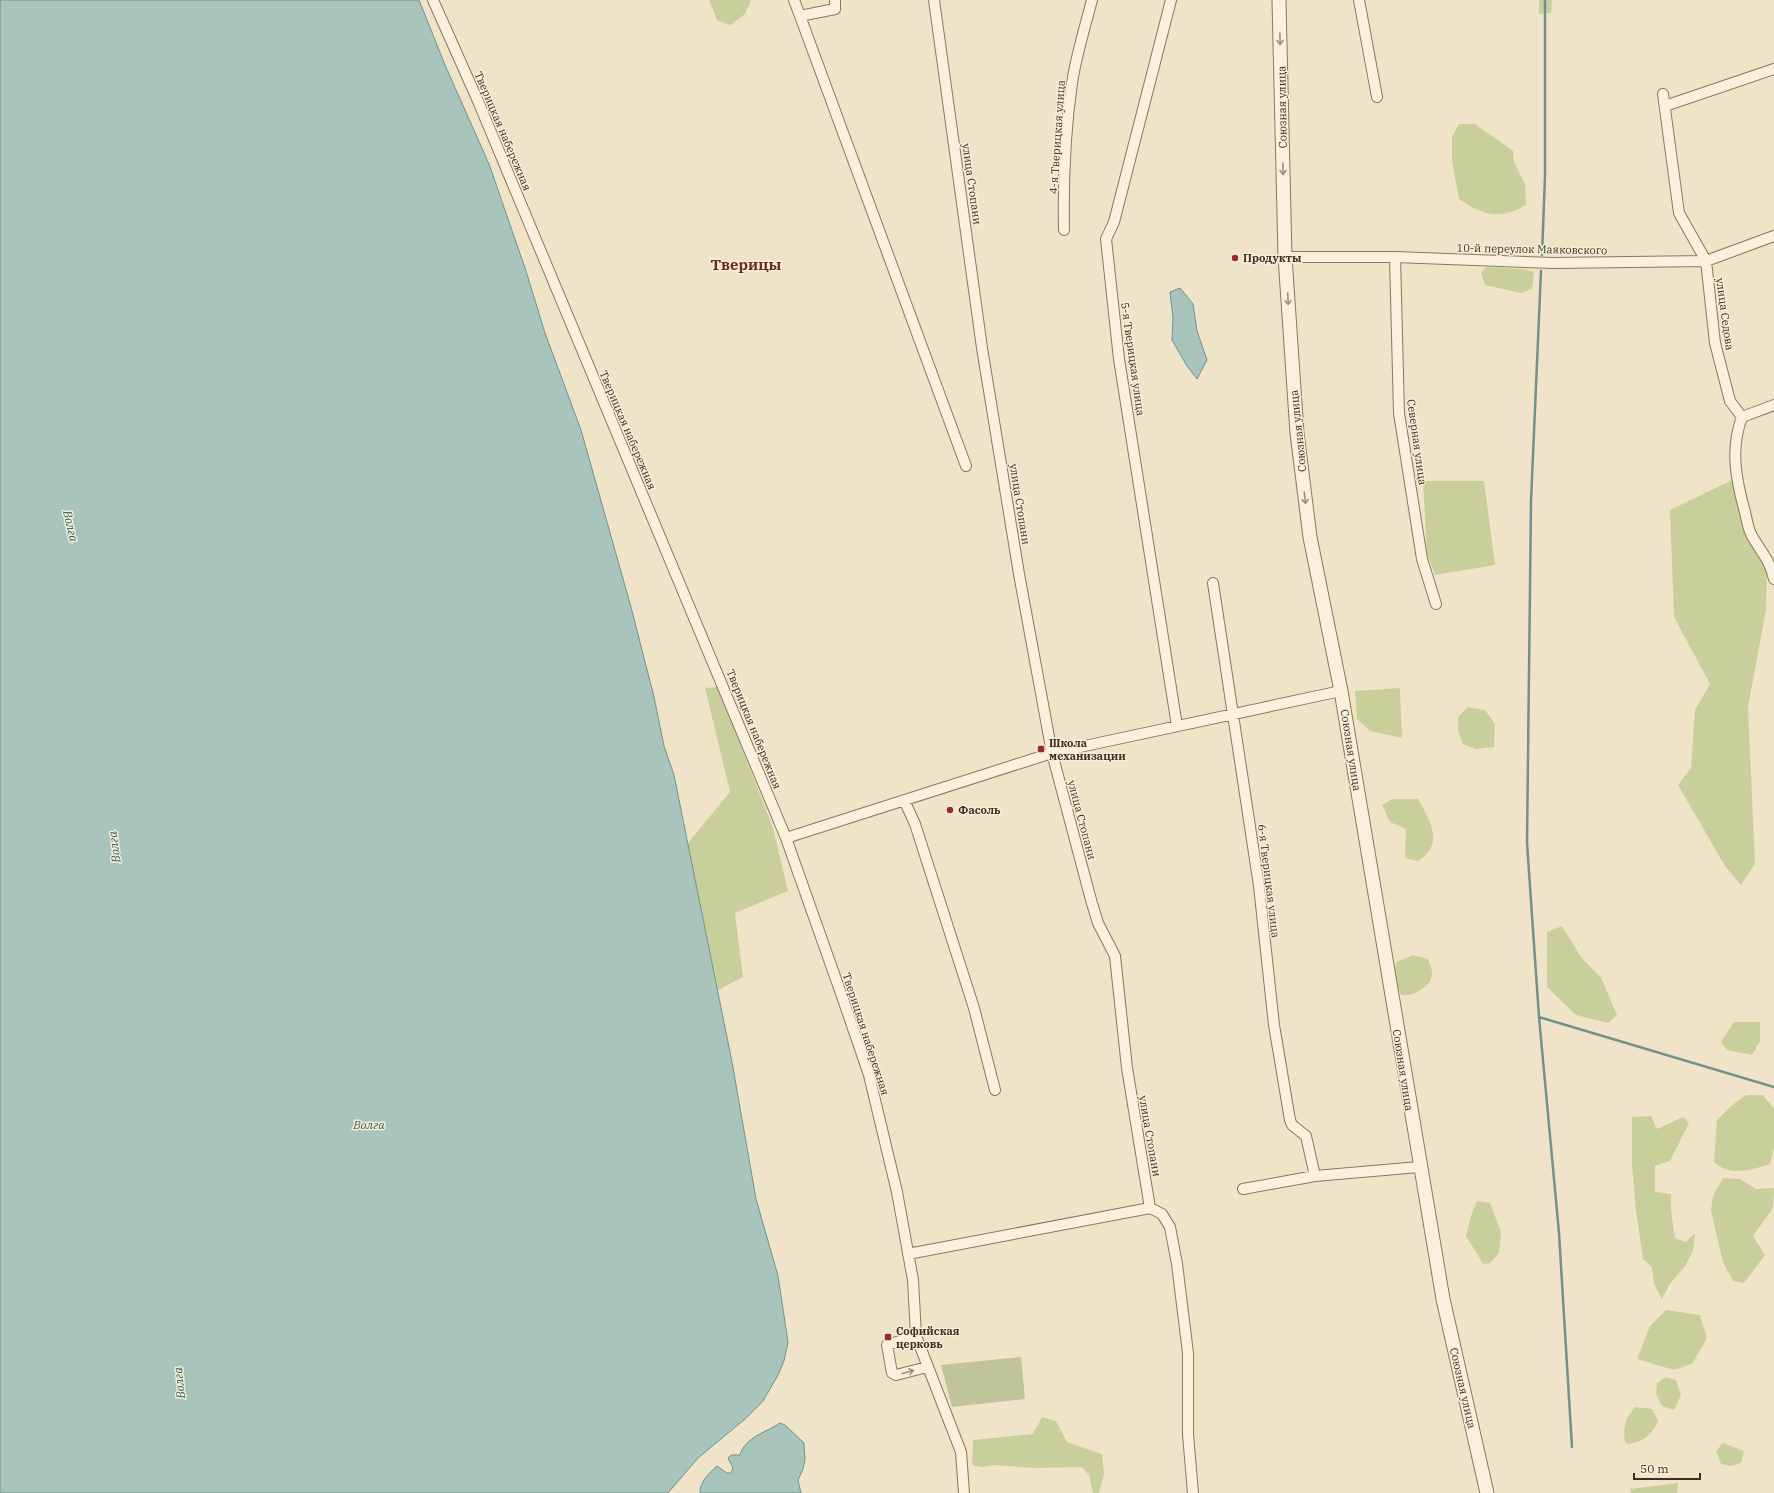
<svg xmlns="http://www.w3.org/2000/svg" width="1774" height="1493" font-family="'IBM Plex Serif',serif">
<style>
.green{fill:#c9cf9b}
.cemetery{fill:#bfc49a}
.water{fill:#a9c4bc;stroke:#6f938a}
.lines{fill:none;stroke-linecap:round;stroke-linejoin:round}
.stream{stroke:#6f938a;stroke-width:2.5}
.minor-casing{stroke:#8d765c;stroke-width:12}
.tertiary-casing{stroke:#8d765c;stroke-width:15}
.minor{stroke:#faf1dc;stroke-width:10}
.tertiary{stroke:#faf1dc;stroke-width:13}
.oneway{stroke:#9c907e}
.poi-dot{fill:#9e2a2b;stroke:#f7eed8;stroke-width:1.5}
.labels{text-anchor:middle;dominant-baseline:central;stroke-width:3;stroke-linejoin:round;paint-order:stroke}
.street-label{font-size:11px;fill:#3d2e20;stroke:#f7eed8}
.poi-label{font-size:11px;font-weight:bold;fill:#3d2e20;stroke:#f7eed8;text-anchor:start}
.water-label{font-size:12px;font-style:italic;fill:#2f5d5a;stroke:#f7eed8}
.district-label{font-size:15px;font-weight:bold;fill:#6b2e1e;stroke:#f7eed8}
</style>
<rect width="100%" height="100%" fill="#f0e4c8"/>
<path class="green" d="M709,0H751L745,14L730,25L717,20Z
M1539,0H1552L1551,13L1539,14Z
M1459,124H1475L1513,151L1514,162L1525,184L1526,205C1498,220 1484,216 1459,199L1452,161V137Z
M1486,267L1523,269L1534,272L1532,289L1521,293L1485,285L1481,273Z
M1732,480L1745,534L1767,566L1766,610L1748,707L1755,864L1741,885L1725,866L1678,785L1691,768L1695,710L1710,684L1674,617L1670,510Z
M1423,481H1484L1495,565L1435,575L1427,554Z
M718,687L773,828L788,891L735,913L743,977L718,990L688,843L730,792L705,688Z
M1400,688L1402,738L1370,731L1357,719L1355,691Z
M1468,707L1485,710L1495,724L1494,747L1476,749L1463,744L1458,731V717Z
M1392,799H1418C1430,820 1445,845 1418,861L1405,858L1406,829L1390,822L1382,805Z
M1562,926L1581,957L1601,978L1617,1015L1608,1023L1576,1015L1547,987V932Z
M1413,955L1428,959C1429,963 1432,968 1432,972C1434,986 1413,997 1401,995L1394,977L1396,962Z
M1734,1022H1760V1041L1752,1055L1727,1050L1721,1042Z
M1746,1095H1763L1774,1109V1147L1770,1164C1751,1170 1730,1177 1714,1162L1717,1120L1731,1106Z
M1651,1116L1657,1129L1683,1117L1689,1123L1670,1161L1655,1166V1192L1671,1194V1211L1675,1238L1686,1242L1695,1233L1693,1251L1685,1266L1670,1284L1662,1299L1654,1284L1652,1267L1643,1259L1636,1211L1632,1164V1117Z
M1723,1178L1740,1179L1756,1189L1774,1188L1773,1208L1753,1236L1765,1255L1744,1283L1733,1281L1723,1262L1711,1211L1713,1196Z
M1477,1201L1490,1203L1501,1232L1499,1253L1490,1263L1483,1264L1466,1236L1471,1216Z
M1666,1310L1700,1315L1707,1338L1692,1364L1674,1370L1637,1359L1650,1326Z
M1666,1377L1676,1380L1681,1395L1674,1410L1662,1406L1656,1394L1657,1383Z
M1635,1407L1652,1409L1658,1421C1651,1436 1645,1441 1628,1444L1625,1442C1623,1425 1625,1420 1635,1407Z
M1042,1417L1056,1421L1067,1442L1102,1454L1104,1474L1099,1493H1093L1089,1475L1082,1467L1033,1468L995,1465L981,1467L972,1465L973,1440L1033,1434Z
M1723,1443L1744,1451L1741,1463L1730,1466L1721,1464L1716,1451Z
M1678,1483L1677,1493H1631L1630,1489Z"/>
<path class="cemetery" d="M1021,1357L1025,1399L952,1407L941,1365Z"/>
<path class="water" d="M0,0H419L445,65L489,164L526,271L545,333L581,430L631,607L654,697L664,746L674,775L732,1062L756,1199L778,1276L788,1342L784,1361L778,1375L763,1401L745,1419L698,1458L668,1493H0Z
M1180,288L1193,304L1197,331L1207,360L1197,379L1187,366L1172,340L1173,317L1170,292Z
M780,1423L785,1425L804,1443L805,1459L803,1469L798,1480L801,1493H700C699,1483 710,1472 717,1466L727,1473H731L733,1468L728,1458L731,1455H740C745,1437 767,1432 780,1423Z"/>
<g class="lines">
<path class="stream" d="M1542,255L1545,176V0
M1541,271L1531,501L1527,843L1539,1017L1559,1233L1572,1447
M1539,1017L1774,1087"/>
<g class="minor-casing">
<path id="minor" d="M433,0L478,101L786,838L844,1002L869,1075L897,1192L913,1280L916,1336L961,1452L964,1493
M794,0L800,16L835,9V0
M934,0L982,348L1019,574L1052,753L1091,900L1098,923L1115,956L1127,1068L1150,1208
M1171,0L1114,222L1106,239L1119,359L1177,726
M1359,0L1377,97
M800,16L966,466
M1663,94L1679,213L1706,261L1715,343L1730,401L1742,417
M1665,106L1774,69
M1064,230C1063,181 1065,132 1072,83C1076,56 1085,27 1092,0
M1285,257H1395L1553,263L1706,261L1774,236
M1395,257L1399,413L1422,559L1436,604
M1742,417C1730,449 1736,480 1745,512C1747,520 1748,529 1752,536C1761,552 1770,560 1774,579
M1742,417L1774,405
M1213,583L1259,886L1274,1025L1290,1120L1292,1125L1306,1136L1315,1176
M904,800L915,824L974,1008L995,1090
M786,838L1052,753L1341,691
M1243,1189L1315,1176L1419,1167
M1150,1208L1162,1214L1170,1227L1177,1264L1188,1353V1434L1193,1493
M908,1254L1150,1208
M916,1336L887,1345L892,1373L896,1375L927,1367"/>
</g>
<g class="tertiary-casing">
<path id="tertiary" d="M1279,0L1285,257L1297,433L1310,537L1341,691L1443,1299L1487,1493"/>
</g>
<use href="#minor" class="minor"/>
<use href="#tertiary" class="tertiary"/>
</g>
<defs><path id="oneway-shaft" d="M-6 0H5M1.5-3L5.5 0L1.5 3" fill="none" stroke-width="1.6" stroke-linecap="round" stroke-linejoin="round"/></defs>
<g class="oneway">
<use href="#oneway-shaft" transform="translate(1280 39) rotate(89)"/>
<use href="#oneway-shaft" transform="translate(1283 169) rotate(89)"/>
<use href="#oneway-shaft" transform="translate(1288 299) rotate(87)"/>
<use href="#oneway-shaft" transform="translate(1305 498) rotate(83)"/>
<use href="#oneway-shaft" transform="translate(908 1372) rotate(-15)"/>
</g>
<g class="poi-dot">
<circle cx="1235" cy="258" r="4"/>
<rect x="1037" y="745" width="8" height="8" rx="2"/>
<circle cx="950" cy="810" r="4"/>
<rect x="884" y="1333" width="8" height="8" rx="2"/>
</g>
<g class="labels">
<g class="street-label">
<text transform="translate(1282 107) rotate(-91)">Союзная улица</text>
<text transform="translate(503 131) rotate(67)">Тверицкая набережная</text>
<text transform="translate(1057 137) rotate(-86)">4-я Тверицкая улица</text>
<text transform="translate(972 184) rotate(82)">улица Стопани</text>
<text transform="translate(1532 249) rotate(1)">10-й переулок Маяковского</text>
<text transform="translate(1725 314) rotate(82)">улица Седова</text>
<text transform="translate(1133 359) rotate(82)">5-я Тверицкая улица</text>
<text transform="translate(628 430) rotate(67)">Тверицкая набережная</text>
<text transform="translate(1298 431) rotate(-96)">Союзная улица</text>
<text transform="translate(1417 442) rotate(82)">Северная улица</text>
<text transform="translate(1020 504) rotate(81)">улица Стопани</text>
<text transform="translate(754 729) rotate(68)">Тверицкая набережная</text>
<text transform="translate(1351 750) rotate(81)">Союзная улица</text>
<text transform="translate(1082 820) rotate(75)">улица Стопани</text>
<text transform="translate(1269 881) rotate(83)">6-я Тверицкая улица</text>
<text transform="translate(866 1034) rotate(72)">Тверицкая набережная</text>
<text transform="translate(1403 1070) rotate(81)">Союзная улица</text>
<text transform="translate(1150 1136) rotate(80)">улица Стопани</text>
<text transform="translate(1463 1388) rotate(77)">Союзная улица</text>
</g>
<g class="poi-label">
<text x="1243" y="258">Продукты</text>
<text x="1049" y="743">Школа<tspan x="1049" dy="13">механизации</tspan></text>
<text x="958" y="810">Фасоль</text>
<text x="896" y="1331">Софийская<tspan x="896" dy="13">церковь</tspan></text>
</g>
<g class="water-label">
<text transform="translate(71 526) rotate(77)">Волга</text>
<text transform="translate(114 847) rotate(-97)">Волга</text>
<text x="369" y="1124">Волга</text>
<text transform="translate(179 1383) rotate(-96)">Волга</text>
</g>
<g class="district-label">
<text x="746" y="264">Тверицы</text>
</g>
</g>
<path d="M1634 1473v6h66v-6" fill="none" stroke="#3d2e20" stroke-width="2"/>
<text x="1640" y="1473" font-size="12" fill="#3d2e20" stroke="#f7eed8" stroke-width="3" paint-order="stroke">50 m</text>
</svg>
